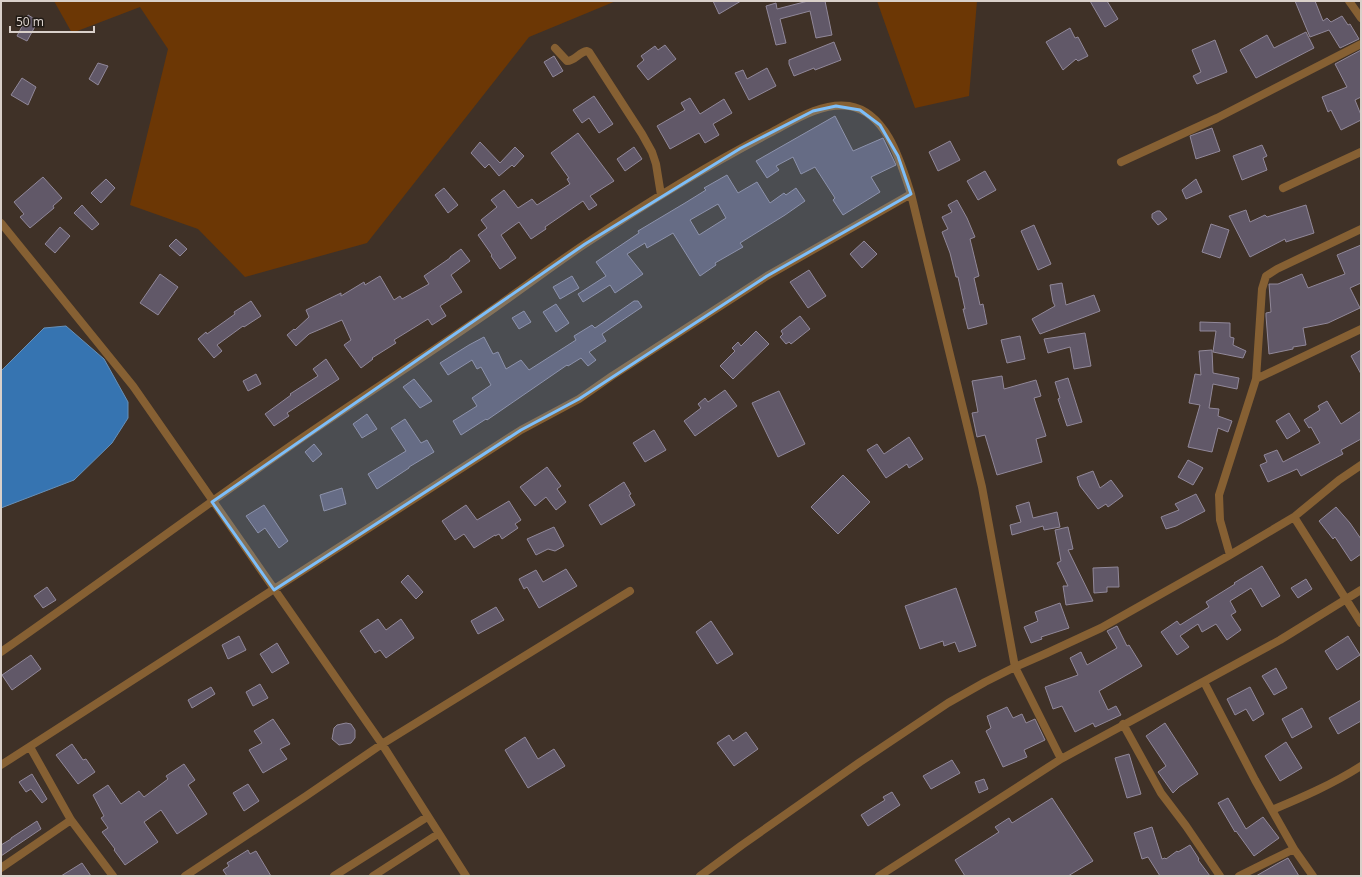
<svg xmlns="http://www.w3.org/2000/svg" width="1362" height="877" font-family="'Noto Sans',sans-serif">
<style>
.green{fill:#6c3705}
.water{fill:#3674b1;stroke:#6790b8}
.building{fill:#615868;stroke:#918899;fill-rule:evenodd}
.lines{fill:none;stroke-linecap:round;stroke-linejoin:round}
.street{stroke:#866033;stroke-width:8}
.marked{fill:#7dbef9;fill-opacity:0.2;stroke:#7dbef9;stroke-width:3;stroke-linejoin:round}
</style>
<rect width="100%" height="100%" fill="#3f3127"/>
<path class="green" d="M54,1H616L529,37L367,243L245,277L198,229L130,205L168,49L140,7L72,33Z
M877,1H977L969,96L915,108Z"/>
<path class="water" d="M66,326L104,359L128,402V418L112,443L74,480L1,508V371L44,328Z"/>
<path class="building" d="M713,1H741L719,14Z
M808,1H825L832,35L816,38L810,11L780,19L786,43L776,45L766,6L776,3L777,9Z
M1090,1H1107L1118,19L1105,27Z
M1295,1H1315L1323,21L1327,18L1331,22L1342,16L1348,25L1350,24L1359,39L1340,48L1329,30L1310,37Z
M28,15L38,21L27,41L17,36Z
M1070,28L1075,38L1078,37L1088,56L1078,61L1076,59L1063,70L1046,42Z
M1306,32L1314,48L1256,78L1240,50L1267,35L1274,48Z
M1215,40L1227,72L1197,84L1193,76L1201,72L1192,50Z
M834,42L841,60L815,70L814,68L794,76L789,64V60Z
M665,45L676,59L648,80L637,66L644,60L641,56L655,46L658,50Z
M1361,50V97L1355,100L1361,115V120L1341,130L1331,110L1328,112L1322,97L1347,87L1335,64Z
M554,56L563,71L553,77L544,62Z
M98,63L108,66L98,85L89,79Z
M767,68L776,86L749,100L735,73L743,70L747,79Z
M22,78L36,87L28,105L11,95Z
M594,96L613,124L599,133L589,118L582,123L573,110Z
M690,98L700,114L724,99L732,113L713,124L719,135L705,143L699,133L670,149L657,126L685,110L681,103Z
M835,116L853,151L883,138L896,165L871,177L880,192L843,215L833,200L835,198L815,167L801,174L793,157L776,166L779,170L767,178L756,161Z
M1212,128L1220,151L1196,159L1190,136Z
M578,133L614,181L590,196L597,205L589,210L583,201L545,227L546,229L531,239L519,222L501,235L516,258L500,269L491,256L492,255L478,235L487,228L481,220L497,207L491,200L504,190L518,208L532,199L537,205L570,184L567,179L569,178L551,153Z
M950,141L960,160L938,171L929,152Z
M480,142L500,163L515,147L524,156L514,167L512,165L499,176L489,164L485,168L471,153Z
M1262,145L1267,156L1263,158L1267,170L1242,180L1233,156Z
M634,147L642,159L625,171L617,159Z
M985,171L996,190L978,200L967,181Z
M727,175L738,193L757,182L770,203L784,193L786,195L796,188L805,201L785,215L740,243L743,247L715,263L716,265L700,276L673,233L647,248L645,243L627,254L643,274L615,293L610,285L583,302L578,294L606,276L596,262L639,233L638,231L685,203L706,190L704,188ZM718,204L726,218L699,235L690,220Z
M43,177L62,198L53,206L54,208L30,228L20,217L24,214L14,202Z
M106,179L115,188L101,203L91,193Z
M1196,179L1202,192L1186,199L1182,190Z
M444,188L458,205L448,213L435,195Z
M957,200L967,218L975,237L970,239L979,276L974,278L980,305L983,304L987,324L968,329L963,309H965L958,277H956L950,253L942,232L948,229L942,217L952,212L948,205Z
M82,205L99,224L92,230L74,213Z
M1306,205L1314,233L1286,242L1285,239L1250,257L1229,216L1246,210L1250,222L1265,215L1267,217Z
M1157,211H1160L1167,219L1158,225L1152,218V214Z
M1211,224L1229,230L1220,258L1202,252Z
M1034,225L1051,264L1038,270L1021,231Z
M60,227L70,236L55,253L45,244Z
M176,239L187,249L180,256L169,246Z
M864,241L877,254L862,268L850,254Z
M1361,245V283L1350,288L1360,308L1328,323L1303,328L1306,345L1293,347V349L1269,354L1266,316V313L1271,312L1269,284H1278L1302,274L1308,288L1345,274L1337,255Z
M461,249L470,261L451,275L462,292L440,306L446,316L432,325L428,319L394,340L396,343L372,358L373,359L361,368L344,345L351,340L342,320L309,334L296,346L287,335L294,329L295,330L309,317L306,310L341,293V296L364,282L365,285L380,276L394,300L400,296L402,299L429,284L424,276L450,258V257Z
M809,270L826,296L808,308L790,282Z
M160,274L178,287L158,315L140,303Z
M572,276L579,288L560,299L553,287Z
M1062,283L1066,305L1094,295L1100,311L1040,334L1032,319L1055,306L1053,302L1050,285Z
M251,301L261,316L244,327L243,326L217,345L222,351L214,358L198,339L206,332L207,334L235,314L234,312Z
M634,301H638L642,307L602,334L606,341L589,352L596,360L588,366L581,358L568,366L567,365L487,420L486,419L461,435L453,421L477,406L472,398L491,385L481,367L477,369L472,360L448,375L440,363L469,345L484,337L493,354L498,352L506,369L521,360L529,370L576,340L574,336L592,325L595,328Z
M556,304L569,323L556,332L543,312Z
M524,311L531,322L519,329L512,318Z
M800,316L810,329L791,344L789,342L786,344L780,337L783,334L781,331Z
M1200,322L1230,323V337L1234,338L1233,345L1246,351L1243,358L1213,352L1216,331H1200Z
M756,331L769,344L733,379L720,366L735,351L732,348L738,342L741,346Z
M1085,333L1091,366L1074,369L1070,347L1048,353L1044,339Z
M1020,336L1025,359L1007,363L1001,340Z
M1212,350L1213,373L1239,378L1237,389L1213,384L1209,408L1219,409L1218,416L1232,421L1228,432L1218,428L1212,452L1188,447L1200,405L1189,403L1195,374L1201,375L1199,351Z
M1361,350V374L1351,356Z
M326,359L339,379L287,413L289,416L274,426L265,414L291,395L290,394L318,376L313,369Z
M256,374L261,384L248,391L243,381Z
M1002,376L1004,389L1036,380L1041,396L1034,398L1046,436L1036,439L1042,462L997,475L985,435L977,437L972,413L978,412L972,381Z
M1068,378L1082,422L1067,426L1058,399L1060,398L1055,382Z
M414,379L432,401L420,408L403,387Z
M725,390L737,406L695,436L684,421L701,408L698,404L705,398L708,402Z
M779,391L805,444L778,457L752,403Z
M1327,401L1341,424L1361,411V439L1341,450L1343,454L1301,476L1297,469L1268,482L1260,465L1267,462L1264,455L1277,450L1283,462L1320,443L1311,427L1309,428L1304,420L1320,410L1318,406Z
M1289,413L1300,431L1287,439L1276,421Z
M367,414L377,429L362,438L353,424Z
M405,419L421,443L427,440L434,452L409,467V468L377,489L368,474L406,451L391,428Z
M654,430L666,450L645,462L633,443Z
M909,437L923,459L909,468L907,464L886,478L867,450L877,444L884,454Z
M314,444L322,454L313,462L305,452Z
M1188,460L1203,468L1193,485L1178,477Z
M547,467L561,486L557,489L566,502L556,510L546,497L535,506L520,487Z
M1093,471L1100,488L1111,480L1123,496L1108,507L1106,504L1098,509L1080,486L1077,477Z
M843,475L870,502L838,534L811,507Z
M624,482L631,494L629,495L635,505L601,525L589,505Z
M342,488L346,504L324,511L320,495Z
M1196,494L1205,511L1176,526L1166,529L1161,517L1179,510L1175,504Z
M509,501L521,520L515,524L518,528L502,539L499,534L495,536V535L474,548L464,534L455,540L442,521L466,505L477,520Z
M1029,502L1033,518L1057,512L1060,527L1044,530L1043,526L1012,535L1010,525L1021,522L1016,506Z
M264,505L288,541L279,548L265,528L258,533L246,516Z
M1336,507L1350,523L1361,539V554L1351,561L1335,537L1333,539L1319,521Z
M554,527L564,546L555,551L548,549L536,555L527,539Z
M1068,527L1073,549L1068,550L1093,601L1066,605L1063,586H1068L1057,563L1061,561L1055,530Z
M1262,566L1280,596L1262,607L1251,588L1230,601L1236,612L1231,615L1241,630L1227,640L1216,624L1202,632L1198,624L1180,636L1189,647L1177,655L1161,632L1177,621L1180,625L1209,607L1206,602L1235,584L1234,583Z
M1118,567L1119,587H1107V592L1094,593L1093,568Z
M566,569L577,586L539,608L527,587L524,589L519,579L536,570L543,582Z
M408,575L423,592L416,599L401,582Z
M1306,579L1312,589L1298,598L1291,588Z
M47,587L56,600L43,608L34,596Z
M956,588L976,646L959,652L955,642L944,646L943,641L920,649L905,606Z
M1060,603L1069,628L1041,637L1042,639L1031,643L1024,627L1038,621L1035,612Z
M496,607L504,620L478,634L471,621Z
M378,619L386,630L401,619L414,638L386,658L380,650L375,653L360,631Z
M711,621L733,654L717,664L696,632Z
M1117,626L1127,646L1129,645L1142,666L1099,691L1108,710L1116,706L1121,715L1095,727L1093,723L1075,732L1062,706L1053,709L1045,687L1078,675L1070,658L1081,652L1087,665L1117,648L1107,631Z
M239,636L246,650L228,659L222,645Z
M1348,636L1360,655L1337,670L1325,651Z
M277,643L289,663L272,673L260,654Z
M31,655L41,669L12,690L2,675Z
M1276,668L1287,688L1274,695L1262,676Z
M260,684L268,698L253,706L246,692Z
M211,687L215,694L192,708L188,700Z
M1250,687L1264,714L1253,721L1246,709L1235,715L1227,699Z
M1361,700V721L1338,734L1329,718Z
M1007,707L1013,718L1022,714L1026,723L1035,719L1045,740L1024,750L1027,757L1003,767L986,731L991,728L987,716Z
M1302,708L1312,727L1292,738L1282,719Z
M273,719L290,744L280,749L287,759L263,773L249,750L262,743L254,731Z
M346,723L351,724L355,730V738L351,743L339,745L332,739L334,728L337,725Z
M1165,723L1198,774L1179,787L1173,793L1158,772L1166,766L1146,736Z
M746,732L758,749L734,766L717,743L729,735L733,741Z
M525,737L538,759L554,749L565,766L528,788L505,750Z
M1286,742L1302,768L1280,781L1265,756Z
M72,744L83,760L86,759L95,772L78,784L56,755Z
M1129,754L1141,794L1127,798L1115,758Z
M952,760L960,773L931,789L923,776Z
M184,764L195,780L188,785L207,814L177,834L161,810L144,822L158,842L125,865L114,850L115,849L102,832L108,828L101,818L104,816L93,795L108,785L121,804L139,791L144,797L168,779L166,776Z
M32,774L47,799L42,803L31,789L26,792L19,782Z
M984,779L988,789L979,793L975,782Z
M248,784L259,801L244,811L233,793Z
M892,792L900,805L868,826L861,815L885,800L883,797Z
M1052,798L1093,861L1068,876H965L955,860L999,832L995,827L1009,818L1012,823Z
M1228,798L1246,829L1263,817L1279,838L1254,856L1236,831L1235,832L1218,803Z
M37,821L41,829L1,856V845L11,839V838Z
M1152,827L1162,859L1165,858L1166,859L1177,851L1178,852L1190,845L1199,859L1198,860L1210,876H1160L1148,857L1142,859L1134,833Z
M248,850L250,854L256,851L271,876H227L223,870L229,866L227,863Z
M1288,858L1299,876H1256L1275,865Z
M82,863L91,876H61Z"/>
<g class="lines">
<path class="street" d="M1349,1L1361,18
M555,48L567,61C575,61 579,52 587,51L589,52L642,134L652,152L656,164L661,195
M1121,162L1217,118L1361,44
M1283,188L1361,152
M1,223L133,386L382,744L466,876
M1256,379L1262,289L1266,276L1277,269L1361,229
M1294,517L1361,623
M1230,555L1220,520L1219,495L1256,379L1361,329
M1,652C100,583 197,511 296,442C354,402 412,365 470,325C509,299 546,270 585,244C645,204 706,166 770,133C793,121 821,102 849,106C887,112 901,163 911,194L982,487L1015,667L1061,759L879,876
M1204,682L1255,780L1294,849
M1123,724L1161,793L1186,826L1220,876
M30,747L71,820L113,876
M1061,759L1280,640L1361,590
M1,765L521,430L579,399L612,376L767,276L911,194
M1272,810C1303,797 1333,784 1361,766
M1,868L71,820
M185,876L306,796L382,744L630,591
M334,876L427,817
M373,876L438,834
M700,876L742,845L860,762L948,703L985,682L1015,667L1047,653L1101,628L1230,555L1294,517L1339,480L1361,465
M1239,876L1294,849L1313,876"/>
</g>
<path class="marked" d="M836,106L860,110L880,125L898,156L911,194L767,276L579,399L521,430L274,590L212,502L585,244L741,148L813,111Z"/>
<rect width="1362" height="877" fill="none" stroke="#d9d0ca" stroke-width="4"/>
<path d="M10 26v6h84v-6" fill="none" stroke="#d9d0ca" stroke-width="2"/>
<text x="16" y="26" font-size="12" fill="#d9d0ca" stroke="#211b16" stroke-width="3" paint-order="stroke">50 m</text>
</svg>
